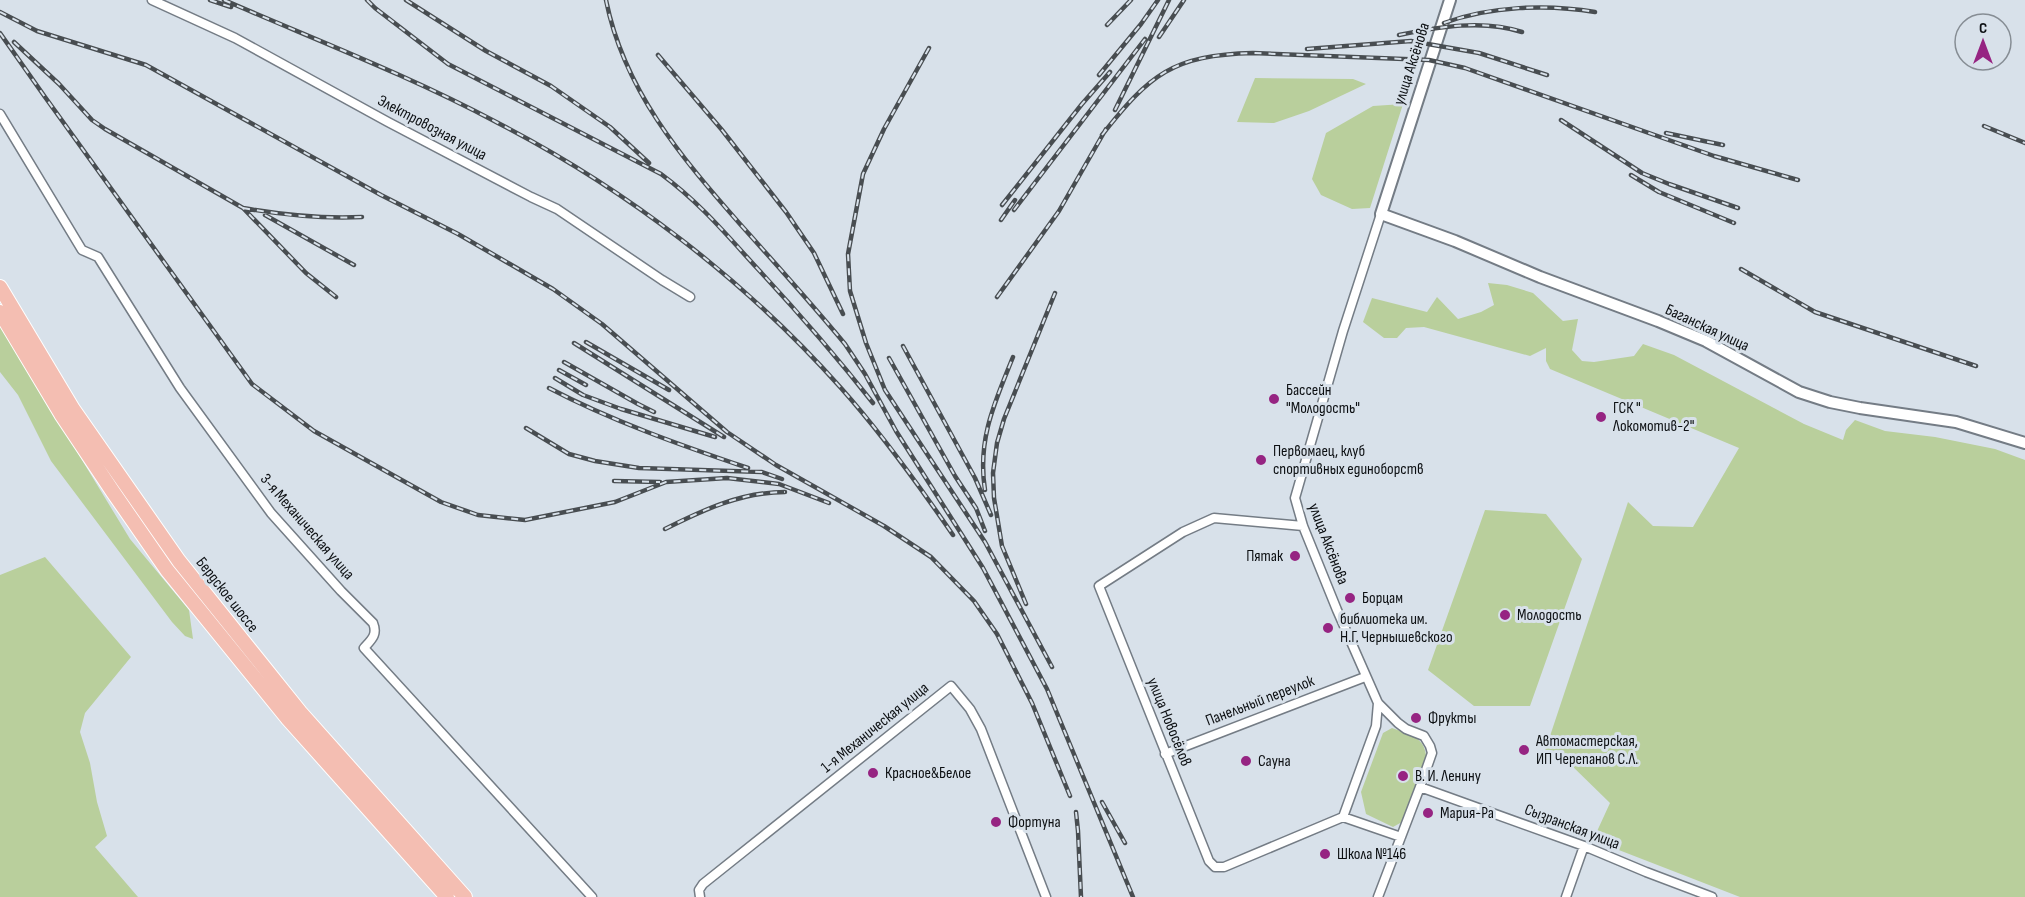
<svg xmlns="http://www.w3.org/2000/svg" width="2025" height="897" font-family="'Sofia Sans Condensed',sans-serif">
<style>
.green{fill:#b9cf9c}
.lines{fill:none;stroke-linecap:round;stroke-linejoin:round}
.minor-casing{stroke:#747c85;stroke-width:11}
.tertiary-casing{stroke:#747c85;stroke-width:14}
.trunk-casing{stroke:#fff;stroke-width:16}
.minor{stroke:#fff;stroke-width:8}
.tertiary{stroke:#fff;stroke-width:10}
.trunk{stroke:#f4beb2;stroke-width:14}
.rail-casing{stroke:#484d51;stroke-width:4.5}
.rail{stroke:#d8e1ea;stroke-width:2;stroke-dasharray:7;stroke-linecap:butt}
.poi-dot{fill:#962482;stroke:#d8e1ea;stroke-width:2}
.labels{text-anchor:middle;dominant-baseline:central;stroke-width:6;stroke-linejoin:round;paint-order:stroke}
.street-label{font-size:16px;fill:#0c0f12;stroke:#d8e1ea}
.poi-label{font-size:16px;fill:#0c0f12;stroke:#d8e1ea;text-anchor:start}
</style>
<rect width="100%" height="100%" fill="#d8e1ea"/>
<path class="green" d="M1255,78L1353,79L1366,84L1309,111L1274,123L1237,122Z
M1403,104L1370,208L1352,209L1321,195L1312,179L1326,133L1373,106Z
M1488,283L1507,285L1533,293L1563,321L1578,319L1572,350L1582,361L1594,362L1634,356L1643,344L1674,355L1804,424L1843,440L1846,430L1855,420L1885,431L1935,437L1995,449L2025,460V897H1740L1593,840L1610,803L1568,762L1545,751L1628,502L1653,526L1693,527L1739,448L1550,369L1546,361V348L1530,356L1424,327L1406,328L1397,338H1384L1363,322L1372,298L1427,312L1437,297L1458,319L1481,312L1494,305Z
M0,325L130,539L189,610L193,639L185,636L172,622L51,461L18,395L0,372Z
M1485,510L1546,514L1582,559L1530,706H1474L1428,670Z
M45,557L131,657L85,713L80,732L90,763L97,802L107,836L95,847L138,897H0V575Z
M1392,728C1407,734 1424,736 1426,755L1402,822L1393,827L1366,814L1361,792L1383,733Z"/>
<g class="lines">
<g class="minor-casing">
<path id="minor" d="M152,0L235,38L388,122L531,197L557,209L662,280L690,297
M0,114L82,250L98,257L180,388L271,513L341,591L373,623C378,635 371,640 364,648L592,897
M1303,526L1214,518L1183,532L1099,586L1209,861L1215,867H1224L1343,817
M1378,703L1376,726L1343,817L1401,837
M1165,754L1365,677
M1420,787L1584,846L1646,872L1712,897
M700,897L699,890L703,884L951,686L970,709L981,729L1046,897
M1378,897L1420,787L1432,753L1430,746L1424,736L1406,729L1398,723L1378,703L1337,610L1303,526L1295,498L1343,331L1381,214
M1566,897L1584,846"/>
</g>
<g class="tertiary-casing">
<path id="tertiary" d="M1450,0L1381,214L1455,241L1540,277L1658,321L1706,341L1799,392L1830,402L1860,408L1956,422L2025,443"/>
</g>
<g class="trunk-casing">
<path id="trunk" d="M0,287L73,409L179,561L300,712L465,897
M0,312L61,414L113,492L167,570L288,719L447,897"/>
</g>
<use href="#minor" class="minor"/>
<use href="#tertiary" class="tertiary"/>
<use href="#trunk" class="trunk"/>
<g class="rail-casing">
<path id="rail" d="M210,0L231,7
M224,0C316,40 410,76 498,123C626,189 745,280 841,388C882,434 918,484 953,535
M367,0L375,8L448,64L661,174C699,202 725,233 756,267C797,311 836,356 873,403
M406,0L486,51L551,86L610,127L649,163
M606,0C624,90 681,157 740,224C776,264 811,303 845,344L865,374L896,431L983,568L1047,689L1133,897
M0,12L37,31L146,65L381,195L458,234L553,289L602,324L727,432L776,465L884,526L931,557L974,601L997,634L1032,703L1070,796
M1444,23C1490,6 1548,4 1595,12
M1107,25L1131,0
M0,33L45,97L252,384L314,431L441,502L478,515L525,520L615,502L666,482L727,478L779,484L829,503
M1399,35C1438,27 1483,19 1522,32
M1159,37L1184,0
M14,42L59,84L92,120L105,129L243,208L306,273L336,297
M929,48L884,129L863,174L848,254L850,291L866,343L885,390L985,542L1052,667
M1307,49L1411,41L1479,53L1547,75
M658,55L722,130L786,212L814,253L843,314
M1099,75L1141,24L1158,0
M1115,110L1169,0
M1561,120L1642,173L1669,184L1738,208
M1984,126L2025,143
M1666,133L1723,145
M1102,135C1150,74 1173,55 1253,53L1429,60L1465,68L1714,156L1798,180
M1631,175L1659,192L1734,223
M1002,205L1082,104L1110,72
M243,208C283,215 321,219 362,217
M1014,210L1145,39
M265,215L354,265
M1001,220L1015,200
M1741,269L1815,312L1976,366
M997,297L1059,211L1106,129
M586,342L669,390
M574,343L724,437
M903,346L975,478L991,515
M889,358L955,476L976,508L985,531
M564,362L638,404L654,412
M559,370L586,385
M555,378L583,395L621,409L715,437
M549,388C612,421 680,445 748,468
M526,428L569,454L595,461L639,468L762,472L782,479
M614,481L660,482
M985,490C977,439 995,402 1013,357
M665,529C703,510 741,492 785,492
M1026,604L1002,546L994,498L993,473L997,443L1004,419L1055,293
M1102,802L1125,843
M1076,812L1078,831L1081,897"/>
</g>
<use href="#rail" class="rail"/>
</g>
<g class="poi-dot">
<circle cx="1274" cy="399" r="6"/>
<circle cx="1601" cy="417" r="6"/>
<circle cx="1261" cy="460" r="6"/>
<circle cx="1295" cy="556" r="6"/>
<circle cx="1350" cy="598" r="6"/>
<circle cx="1505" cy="615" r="6"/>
<circle cx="1328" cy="628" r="6"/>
<circle cx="1416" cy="718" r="6"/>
<circle cx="1524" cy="750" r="6"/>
<circle cx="1246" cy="761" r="6"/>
<circle cx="873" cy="773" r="6"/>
<circle cx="1403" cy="776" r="6"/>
<circle cx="1428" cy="813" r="6"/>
<circle cx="996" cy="822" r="6"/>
<circle cx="1325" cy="854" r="6"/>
</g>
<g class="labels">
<g class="street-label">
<text transform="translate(1412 64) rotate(-72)">улица Аксёнова</text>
<text transform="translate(432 128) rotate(28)">Электровозная улица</text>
<text transform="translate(1707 328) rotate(25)">Баганская улица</text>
<text transform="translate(307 527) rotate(49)">3-я Механическая улица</text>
<text transform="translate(1328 544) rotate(69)">улица Аксёнова</text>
<text transform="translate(227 595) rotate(52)">Бердское шоссе</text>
<text transform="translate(1260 701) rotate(-21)">Панельный переулок</text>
<text transform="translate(1169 722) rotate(68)">улица Новосёлов</text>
<text transform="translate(875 728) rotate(-39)">1-я Механическая улица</text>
<text transform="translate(1572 827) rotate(21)">Сызранская улица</text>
</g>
<g class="poi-label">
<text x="1286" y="390">Бассейн<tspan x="1286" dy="18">"Молодость"</tspan></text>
<text x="1613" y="408">ГСК "<tspan x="1613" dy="18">Локомотив-2"</tspan></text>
<text x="1273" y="451">Первомаец, клуб<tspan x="1273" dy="18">спортивных единоборств</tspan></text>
<text x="1283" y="556" text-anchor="end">Пятак</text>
<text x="1362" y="598">Борцам</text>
<text x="1517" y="615">Молодость</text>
<text x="1340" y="619">библиотека им.<tspan x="1340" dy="18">Н.Г. Чернышевского</tspan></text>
<text x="1428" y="718">Фрукты</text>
<text x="1536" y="741">Автомастерская,<tspan x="1536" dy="18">ИП Черепанов С.Л.</tspan></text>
<text x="1258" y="761">Сауна</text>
<text x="885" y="773">Красное&amp;Белое</text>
<text x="1415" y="776">В. И. Ленину</text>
<text x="1440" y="813">Мария-Ра</text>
<text x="1008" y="822">Фортуна</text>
<text x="1337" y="854">Школа №146</text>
</g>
</g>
<g transform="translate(1983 42)"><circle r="28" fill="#d8e1ea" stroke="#868d94" stroke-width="1.5"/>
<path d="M0-4.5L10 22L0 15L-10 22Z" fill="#962482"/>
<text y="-9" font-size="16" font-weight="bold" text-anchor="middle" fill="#0c0f12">С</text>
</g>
</svg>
